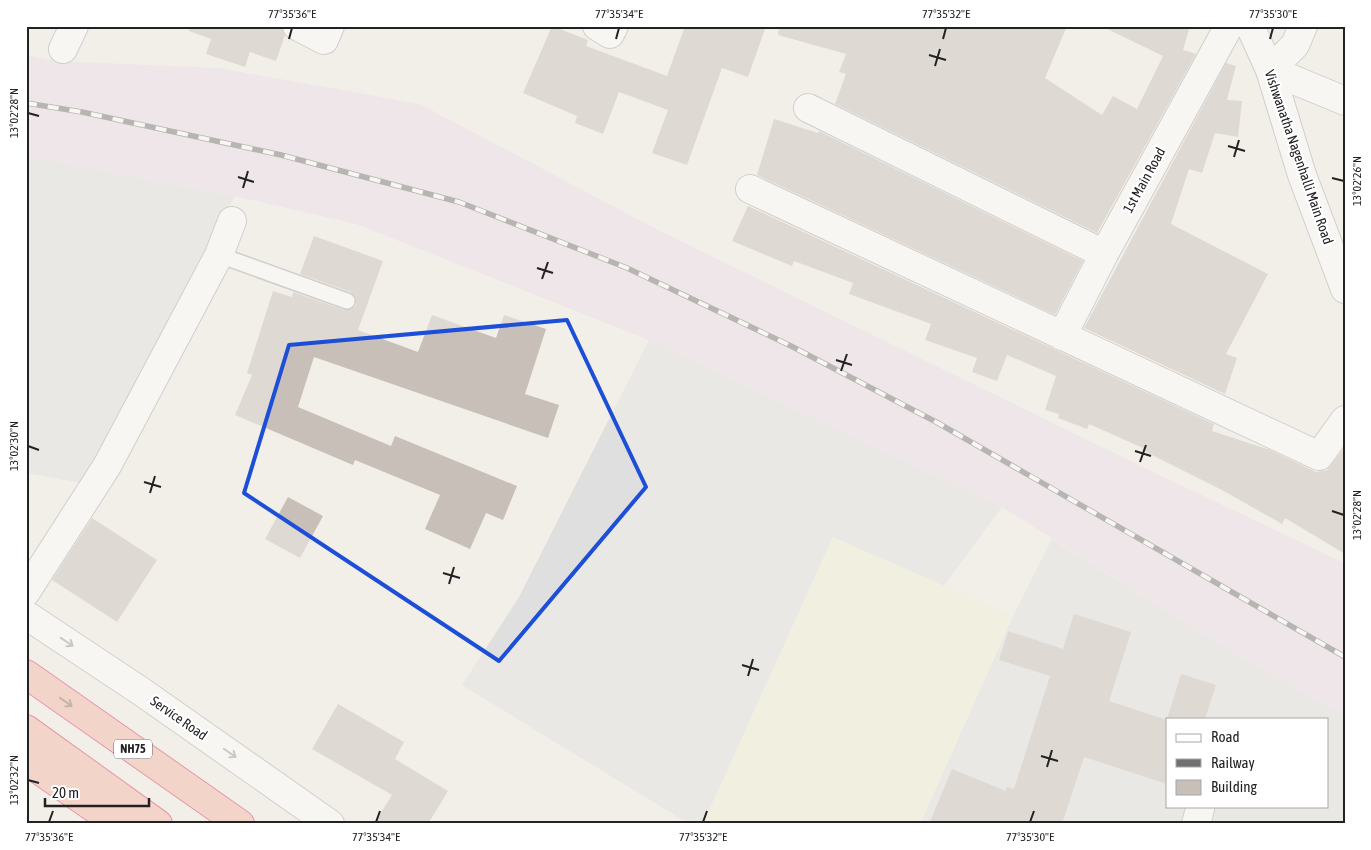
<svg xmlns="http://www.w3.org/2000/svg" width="1371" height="850" font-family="'Asap Condensed',sans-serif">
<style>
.residential{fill:#e0dfdf;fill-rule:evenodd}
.industrial{fill:#ebdbe8}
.farmland{fill:#eef0d5}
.building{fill:#c7bfb8}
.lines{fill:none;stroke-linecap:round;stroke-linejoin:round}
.service-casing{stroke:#a9a9a9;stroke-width:18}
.minor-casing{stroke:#a9a9a9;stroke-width:30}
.tertiary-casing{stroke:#a9a9a9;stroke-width:30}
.trunk-casing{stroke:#dc2a67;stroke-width:30}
.service{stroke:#fff;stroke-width:15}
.minor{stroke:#fff;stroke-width:28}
.tertiary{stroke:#fff;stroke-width:28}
.trunk{stroke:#f2b4a3;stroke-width:28}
.rail-casing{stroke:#707070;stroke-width:5.5}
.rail{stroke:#fff;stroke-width:4;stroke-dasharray:11;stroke-linecap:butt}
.oneway{stroke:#9c9c9c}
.oneway2{stroke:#8a6b62}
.marked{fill:none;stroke:#1d4ed8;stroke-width:4;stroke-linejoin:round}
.ticks{fill:none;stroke:#222;stroke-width:2}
.labels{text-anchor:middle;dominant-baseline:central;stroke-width:4.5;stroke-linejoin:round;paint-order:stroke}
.shield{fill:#fff;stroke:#646464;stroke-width:1}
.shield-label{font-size:12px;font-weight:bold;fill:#222}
.street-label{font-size:14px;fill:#222;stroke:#fff}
.neatline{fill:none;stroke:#222;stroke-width:2}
.ticks-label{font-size:12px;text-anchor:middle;fill:#222}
</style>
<rect width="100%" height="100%" fill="#f2efe9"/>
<path class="residential" d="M26,156L235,196L82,483L26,473Z
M649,340L1002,507L943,587L833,537L703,824H689L462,685L519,597Z
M1052,539L1254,665L1345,715V824H920L1013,616ZM1167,719H1327V806H1167Z"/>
<path class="industrial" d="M26,55L56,61L219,68L420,104L658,230L1145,468L1340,561L1345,564V715L1254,665L1002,507L649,340L356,224L235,196L26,156Z"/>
<path class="farmland" d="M833,537L1013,616L920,824H703Z"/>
<path class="building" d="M189,26H281L285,35L276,61L250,52L245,67L206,54L211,39L189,31Z
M552,26L588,40L586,46L667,76L685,26H766L748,77L722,68L687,165L652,153L668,110L619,92L603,134L575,123L577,116L523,93Z
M779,26H1067L1045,78L1102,115L1113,96L1137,109L1163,56L1101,26H1190L1183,50L1196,54L1097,233L835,104L846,74L839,72L846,54L778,35Z
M1226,63L1236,66L1227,100L1242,101L1238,137L1215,133L1202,173L1189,169L1171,224L1268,274L1226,354L1237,358L1225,394L1084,328Z
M774,119L818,133L819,131L1083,261L1055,315L757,175Z
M748,206L1214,424L1212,431L1270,450L1316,472L1327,470L1345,447V554L1285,518L1282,524L1222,490L1142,450L1143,448L1089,424L1087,429L1058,418L1059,414L1045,410L1056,376L1007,355L997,381L972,372L977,358L925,340L931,324L849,294L853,283L794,261L792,266L732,241Z
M314,236L383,261L358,330L418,352L432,315L496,338L504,315L546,329L525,394L559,405L548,438L314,357L298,407L391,446L395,436L517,486L503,520L486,513L470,549L425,529L440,495L355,460L353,465L235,415L252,375L247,373L273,291L292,297L293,292L344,310L353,308L356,305V299L351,292L300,274Z
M288,497L323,516L300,558L265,539Z
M92,518L157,560L117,622L52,580Z
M1074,614L1131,632L1109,701L1167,720V784L1084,757L1062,824H929L952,769L1006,791L1007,787L1014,789L1050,676L999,660L1008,631L1063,649Z
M1181,674L1216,685L1205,719H1167Z
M338,704L404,742L395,759L448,791L428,824H374L392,795L312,749Z"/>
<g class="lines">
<g class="service-casing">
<path id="service" d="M219,255L347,301"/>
</g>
<g class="minor-casing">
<path id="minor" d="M297,26L324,40L330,26
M597,26L610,34L614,26
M1303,26L1295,45L1270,70L1345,101
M63,49L74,26
M808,108L1104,254
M750,189L1319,456L1345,420
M1062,336L1104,254L1229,26
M26,592L107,466L219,255L232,221
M1196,824L1200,809"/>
</g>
<g class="tertiary-casing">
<path id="tertiary" d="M1250,26L1270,70L1302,175L1345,289
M26,615L142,692L330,824"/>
</g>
<g class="trunk-casing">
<path id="trunk" d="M26,674L240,824
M26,729L158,824
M26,761L117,824"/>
</g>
<use href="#service" class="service"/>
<use href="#minor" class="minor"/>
<use href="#tertiary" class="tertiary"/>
<use href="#trunk" class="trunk"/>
<g class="rail-casing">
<path id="rail" d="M26,103L82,112L281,155L459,202L627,268L791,346L938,423L1345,657"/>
</g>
<use href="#rail" class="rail"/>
</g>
<defs><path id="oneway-shaft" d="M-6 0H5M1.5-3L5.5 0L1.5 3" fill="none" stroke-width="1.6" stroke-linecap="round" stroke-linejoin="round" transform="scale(1.25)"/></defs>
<g class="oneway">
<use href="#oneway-shaft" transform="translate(67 642) rotate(34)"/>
<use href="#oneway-shaft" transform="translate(230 753) rotate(35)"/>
</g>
<use class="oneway2" href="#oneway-shaft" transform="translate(66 702) rotate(35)"/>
<path d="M0 0H1371V850H0ZM567,320L646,487L499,661L244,493L289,345Z" fill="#f2efe9" fill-opacity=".55" fill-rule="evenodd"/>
<path class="marked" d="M567,320L646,487L499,661L244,493L289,345Z"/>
<path class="ticks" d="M289,39L292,28M616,39L619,28M943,39L946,28M1270,39L1273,28M929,55L946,60M935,66L940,49M28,113L39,116M1228,146L1245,151M1234,157L1239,140M238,177L254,182M1332,178L1344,181M243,188L248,171M537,268L553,273M542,279L548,262M836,360L852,365M841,371L847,354M28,446L39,450M1135,451L1151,456M1140,462L1146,445M144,482L161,487M150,493L155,476M1332,511L1344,515M443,573L460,578M449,584L454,567M742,665L759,670M748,676L753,659M1041,756L1058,761M1047,767L1052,750M28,780L39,783M49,822L53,811M376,822L380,811M703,822L707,811M1030,822L1034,811"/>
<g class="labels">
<rect class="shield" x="114" y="739.5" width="38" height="19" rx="4"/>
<g class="shield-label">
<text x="133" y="749">NH75</text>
</g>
<g class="street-label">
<text transform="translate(1299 157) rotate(71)">Vishwanatha Nagenhalli Main Road</text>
<text transform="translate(1144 180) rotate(-61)">1st Main Road</text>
<text transform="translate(179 718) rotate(35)">Service Road</text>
</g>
</g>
<rect width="1371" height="850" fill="none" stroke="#ffffff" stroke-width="55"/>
<rect x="1166" y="718" width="162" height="90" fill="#ffffff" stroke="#a7a7a7"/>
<rect x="1176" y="734" width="25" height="8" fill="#ffffff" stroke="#a7a7a7"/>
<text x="1211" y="742" font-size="15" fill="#222222">Road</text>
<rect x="1176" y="759" width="25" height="8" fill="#707070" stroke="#a7a7a7"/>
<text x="1211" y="768" font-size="15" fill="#222222">Railway</text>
<rect x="1176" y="780" width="25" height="15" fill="#c7bfb8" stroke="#a7a7a7"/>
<text x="1211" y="792" font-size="15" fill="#222222">Building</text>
<path d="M45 798v8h104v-8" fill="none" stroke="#222222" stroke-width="2.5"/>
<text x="52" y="798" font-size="15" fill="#222222" stroke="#ffffff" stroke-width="4" paint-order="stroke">20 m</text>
<rect x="28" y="28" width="1316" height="794" class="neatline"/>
<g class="ticks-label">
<text x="292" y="18">77°35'36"E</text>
<text x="619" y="18">77°35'34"E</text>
<text x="946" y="18">77°35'32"E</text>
<text x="1273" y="18">77°35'30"E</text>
<text transform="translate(14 113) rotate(-90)" y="4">13°02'28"N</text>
<text transform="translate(1357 181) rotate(-90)" y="4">13°02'26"N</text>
<text transform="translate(14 446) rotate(-90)" y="4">13°02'30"N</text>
<text transform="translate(1357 515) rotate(-90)" y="4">13°02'28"N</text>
<text transform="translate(14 780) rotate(-90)" y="4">13°02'32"N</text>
<text x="49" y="841">77°35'36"E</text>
<text x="376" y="841">77°35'34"E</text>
<text x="703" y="841">77°35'32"E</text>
<text x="1030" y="841">77°35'30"E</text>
</g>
</svg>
